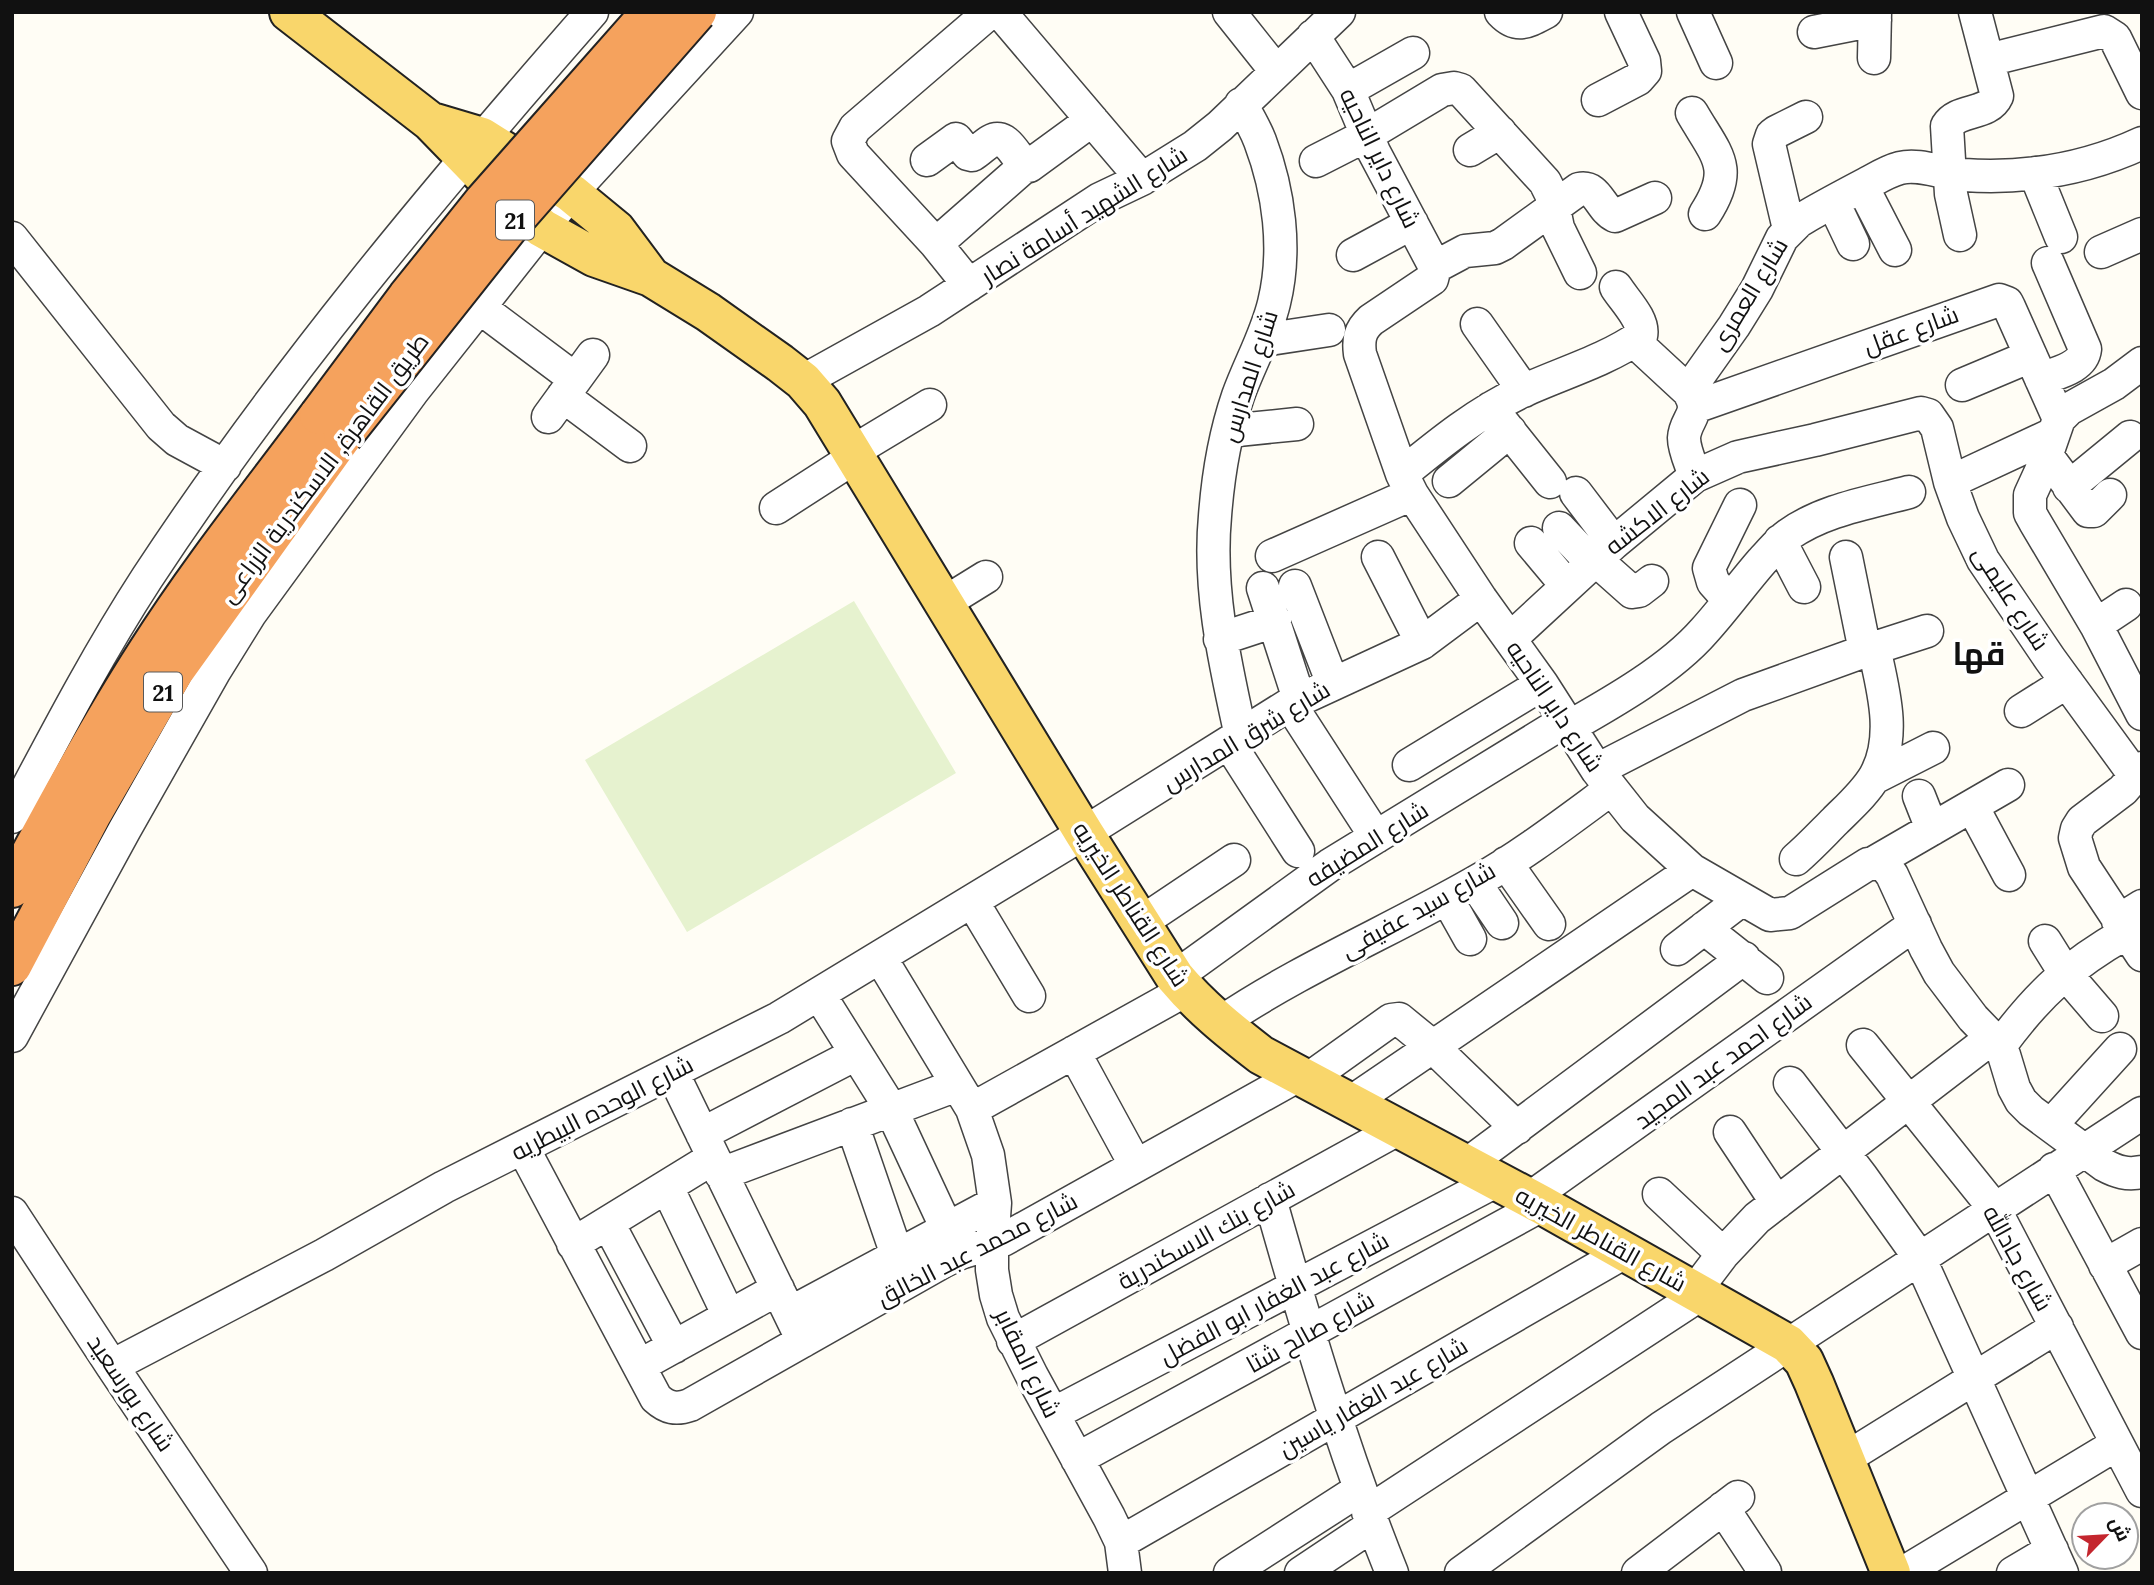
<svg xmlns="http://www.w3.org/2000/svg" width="2154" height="1585" font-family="Lora,Cairo,serif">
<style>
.pitch{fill:#e6f2cf}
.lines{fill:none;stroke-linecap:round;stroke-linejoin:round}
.minor-casing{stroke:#444;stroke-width:35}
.major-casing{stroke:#222;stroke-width:42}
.highway-casing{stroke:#222;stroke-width:42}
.minor{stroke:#fff;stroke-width:32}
.major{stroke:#f9d66b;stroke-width:38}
.highway{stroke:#f5a25d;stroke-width:38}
.highway-bridge-casing{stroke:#222;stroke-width:42;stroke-linecap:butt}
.highway-bridge{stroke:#f5a25d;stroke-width:38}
.labels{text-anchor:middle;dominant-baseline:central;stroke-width:7;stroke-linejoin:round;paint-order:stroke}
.shield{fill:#fff;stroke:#585858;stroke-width:2}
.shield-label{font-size:23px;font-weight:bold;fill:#111}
.street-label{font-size:24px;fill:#111;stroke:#fff}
.district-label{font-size:32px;font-weight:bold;fill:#111;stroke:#fff}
</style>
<rect width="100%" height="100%" fill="#fffdf5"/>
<path class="pitch" d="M854,601L956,773L687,932L585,760Z"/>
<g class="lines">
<g class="minor-casing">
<path id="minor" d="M1000,12L1142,179
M1229,12L1276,71
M1501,12C1517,29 1527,22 1546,12
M1693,12L1716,63
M1814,32L1875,20
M1313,36L1348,90L1374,152L1435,267L1432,279L1371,320C1360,330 1358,339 1360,354L1402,474L1412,494L1481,599L1542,684L1597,770L1635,818L1692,870L1770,915L1790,913L1868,864L1883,863L1892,875L1926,949L1939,973L1973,1018L2000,1046L2004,1055L2014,1088L2021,1101L2031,1111L2104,1165C2117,1172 2127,1175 2142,1172
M1874,58L1875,12
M1988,60L2104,31L2115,38L2142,93
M1348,90L1413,53
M1598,100L1638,79L1645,71L1644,61L1621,12
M1692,113C1717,156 1735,168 1705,214
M1470,150L1500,132
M927,160L956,139L968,154L972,155C979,151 984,145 991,141C1006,132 1016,157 1025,166H1029L1092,120
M1316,161L1367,135L1442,90L1454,88L1461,90L1545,182L1551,194L1558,228L1580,273
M2035,173L2061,237
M1862,186L1895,250
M1833,202L1853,244
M1789,229L1769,144L1772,135L1776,132L1806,117
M1960,235L1951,194L1947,126C1958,108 1988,116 1997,96L1975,12
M12,238L161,426L177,440L225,466
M936,244L1025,166
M2101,252L2142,234
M1353,255L1412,223
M1435,267L1465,251L1495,248L1503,244L1579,189C1598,185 1600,209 1615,216L1655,198
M969,285L936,244L853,154L848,141L855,128L990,12
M479,307L575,379
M1477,324L1524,391
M1263,340L1329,330
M1634,341L1688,391C1703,414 1685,418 1684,438C1684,450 1691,464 1695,476
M2142,363L2114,384L2069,409L2059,419L2041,471L2030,495V513L2035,522L2096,625L2142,714
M2041,379C2056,373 2083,368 2085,349L2048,263
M803,381L929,311L1100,199L1142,179L1195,146L1220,126L1339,12
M1962,385L2031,356
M1688,391L1734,326L1757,289L1782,238L1799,221L1809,215C1828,204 1847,194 1866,184C1877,178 1888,171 1900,168C1920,163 1943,174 1964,175C2024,179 2086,169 2142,143
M563,396L630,446
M1695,407L1999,300L2007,303L2009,307L2059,419
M1491,408L1550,482
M548,417L593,355
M1228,431L1297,424
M852,452L930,405
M2047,456L2088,511H2094L2110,495
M1402,474C1440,443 1478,412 1523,391C1562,373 1605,361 1641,336C1645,320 1624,300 1616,287
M1449,481L1510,431
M1950,482L2053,434
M2069,487L2130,437
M1576,493L1614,543
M776,508L855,457
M1559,528L1592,563
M1780,541L1804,587
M1531,543L1567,586
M1272,556L1412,494
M1378,557L1422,643
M1846,557L1865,651
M1596,560L1632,592L1639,591L1652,581
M1295,586L1333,684
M1263,588L1299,699
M1729,600L1713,582L1709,568L1740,505
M944,603L986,577
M2096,625L2126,605
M1220,639L1275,621
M1510,639L1614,543L1695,476L1738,457L1815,440L1921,413L1928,415L1937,428L1950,482L1963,518L1983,560L2050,659L2136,777
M1290,704L1376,837
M2021,711L2067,682
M1569,727C1613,702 1671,669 1704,631C1724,609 1742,584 1762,561C1771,552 1778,542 1788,535C1823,510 1868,503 1909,492
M1241,736C1225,663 1208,590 1215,516C1218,476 1225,434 1238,396C1249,365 1266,336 1274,303C1287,250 1279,191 1260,141C1255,128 1248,116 1241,104
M1229,743L1298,851
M1409,765L1542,684
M2142,768L2123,790L2082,821L2077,829L2075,838L2084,867L2142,955
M1597,770L1743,695L1865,651L1927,631
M1874,778L1933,748
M1919,796L1932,829
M1972,806L2009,875
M12,817C55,736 97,655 147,578C279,377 434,192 592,12
M1796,859C1810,847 1822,834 1835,821C1849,807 1865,793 1875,776C1897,737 1883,689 1874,648
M1875,862L2008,785
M1506,863L1549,924
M1475,883L1502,923
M1447,898L1470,939
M972,901L1029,996
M2118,921L2142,906
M1140,923L1234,860
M1704,928L1767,978
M2045,941L2065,973L2102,1016
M1677,949L1741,900
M880,957L972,1109L988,1155L995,1203L992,1245V1270L996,1295L1003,1318L1032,1376L1109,1517L1121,1542L1125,1573
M1175,977L1330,865L1565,721
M819,994L891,1109L947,1229
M1220,1023C1300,969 1390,931 1474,883C1522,856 1566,822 1611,789
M12,1036L125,829L214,672L250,614L413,391L542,228L571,193L737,12
M1863,1045L1994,1208L2142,1491
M2000,1046C2038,994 2070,965 2126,933
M1074,1052L1136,1166
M672,1072L803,1341
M1307,1080L1391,1020L1399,1019L1432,1046L1517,1128
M1790,1083L1862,1177L1919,1257L2062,1573
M1350,1103L1692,870
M972,1109L1186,990
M852,1124L897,1255
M2051,1125L2120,1049
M1730,1132L1777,1203
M702,1134L856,1054
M523,1148L656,1398C667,1408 676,1410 690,1405L944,1261L960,1253L1003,1240L1299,1075
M1466,1165L1744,958
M2054,1169L2142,1333
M721,1174L957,1085
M667,1187L729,1316
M1659,1194L1723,1254
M1530,1198L1915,924
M1270,1199C1306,1326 1343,1451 1392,1573
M12,1213L112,1366L251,1573
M608,1223L674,1347
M573,1244L713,1158
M2105,1265L2142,1244
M1695,1291L1723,1254L1757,1218L1993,1037
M790,1313L995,1203
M1013,1341L1398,1129
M112,1366L324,1255L444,1187L779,1018L1084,833L1290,704L1422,643L1481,599
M639,1366L778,1289
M1053,1414L1496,1181
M1846,1458L2057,1327
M1077,1459L1542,1205
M1723,1508L1765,1572
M1368,1512L1701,1294
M1121,1542L1625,1252
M1230,1573L1359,1490
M1301,1573L1373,1525
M1461,1573L1661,1428L2142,1113
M1638,1573L1738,1497
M1903,1573L2117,1444
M2013,1573L2052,1550"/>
</g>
<g class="major-casing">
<path id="major" d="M289,12L431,122L502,195L542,228L594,257L651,277L708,312L780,363L803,381L822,403L1084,833L1175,977C1200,1007 1230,1031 1261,1055L1542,1205L1788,1344L1804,1361L1814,1383L1891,1573
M435,123L482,137L571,193L616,230L651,277"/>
</g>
<g class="highway-casing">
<path id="highway" d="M12,888C55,808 98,728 147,652C199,570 261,493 319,415
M12,966L92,814L174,672L343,436"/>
</g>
<use href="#minor" class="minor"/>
<use href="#major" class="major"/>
<use href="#highway" class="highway"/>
<g class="highway-bridge-casing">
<path id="highway-bridge" d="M319,415L407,297L484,201L651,12
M343,436L512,223L697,12"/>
</g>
<use href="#highway-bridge" class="highway-bridge"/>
</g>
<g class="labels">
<g class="shield">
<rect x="496" y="200.5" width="38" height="39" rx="5"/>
<rect x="144" y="672.5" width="38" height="39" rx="5"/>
</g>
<g class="shield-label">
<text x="515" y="220">21</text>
<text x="163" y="692">21</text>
</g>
<g class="street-label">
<text transform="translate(1380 158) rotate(64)">شارع داير الناحيه</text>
<text transform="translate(1084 215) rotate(-32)">شارع الشهيد أسامة نصار</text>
<text transform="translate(1749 294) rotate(-59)">شارع العمرى</text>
<text transform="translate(1911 330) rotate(-20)">شارع عقل</text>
<text transform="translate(1249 376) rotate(-72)">شارع المدارس</text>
<text transform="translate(324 468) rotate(-53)">طريق القاهرة, الاسكندرية الزراعى</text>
<text transform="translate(1657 511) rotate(-38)">شارع الاكشه</text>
<text transform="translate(2011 598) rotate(57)">شارع عليمى</text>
<text transform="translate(1555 706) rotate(56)">شارع داير الناحيه</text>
<text transform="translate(1246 736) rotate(-31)">شارع شرق المدارس</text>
<text transform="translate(1367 844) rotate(-32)">شارع المضيفه</text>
<text transform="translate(1131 904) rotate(57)">شارع القناطر الخيريه</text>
<text transform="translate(1418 910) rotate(-29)">شارع سيد عفيفى</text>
<text transform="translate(1723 1061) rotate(-36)">شارع احمد عبد المجيد</text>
<text transform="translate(602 1108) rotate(-27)">شارع الوحده البيطريه</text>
<text transform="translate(1206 1235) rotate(-29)">شارع بنك الاسكندرية</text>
<text transform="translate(1601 1239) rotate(29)">شارع القناطر الخيريه</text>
<text transform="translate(977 1249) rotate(-27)">شارع محمد عبد الخالق</text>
<text transform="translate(2018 1258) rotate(61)">شارع جادالله</text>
<text transform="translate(1274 1298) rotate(-28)">شارع عبد الغفار ابو الفضل</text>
<text transform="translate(1310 1332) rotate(-29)">شارع صالح شتا</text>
<text transform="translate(1028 1363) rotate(64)">شارع المقابر</text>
<text transform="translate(131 1393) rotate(56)">شارع بورسعيد</text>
<text transform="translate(1373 1397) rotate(-30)">شارع عبد الغفار ياسين</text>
</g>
<g class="district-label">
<text x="1979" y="653">قها</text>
</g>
</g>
<rect width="2154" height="1585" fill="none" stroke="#111111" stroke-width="28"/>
<g transform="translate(2105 1536) rotate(65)"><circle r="33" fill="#ffffff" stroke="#a0a0a0" stroke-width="2"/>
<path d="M0-5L12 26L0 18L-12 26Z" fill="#c4262e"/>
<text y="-10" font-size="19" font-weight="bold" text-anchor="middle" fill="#111111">ش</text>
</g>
</svg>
